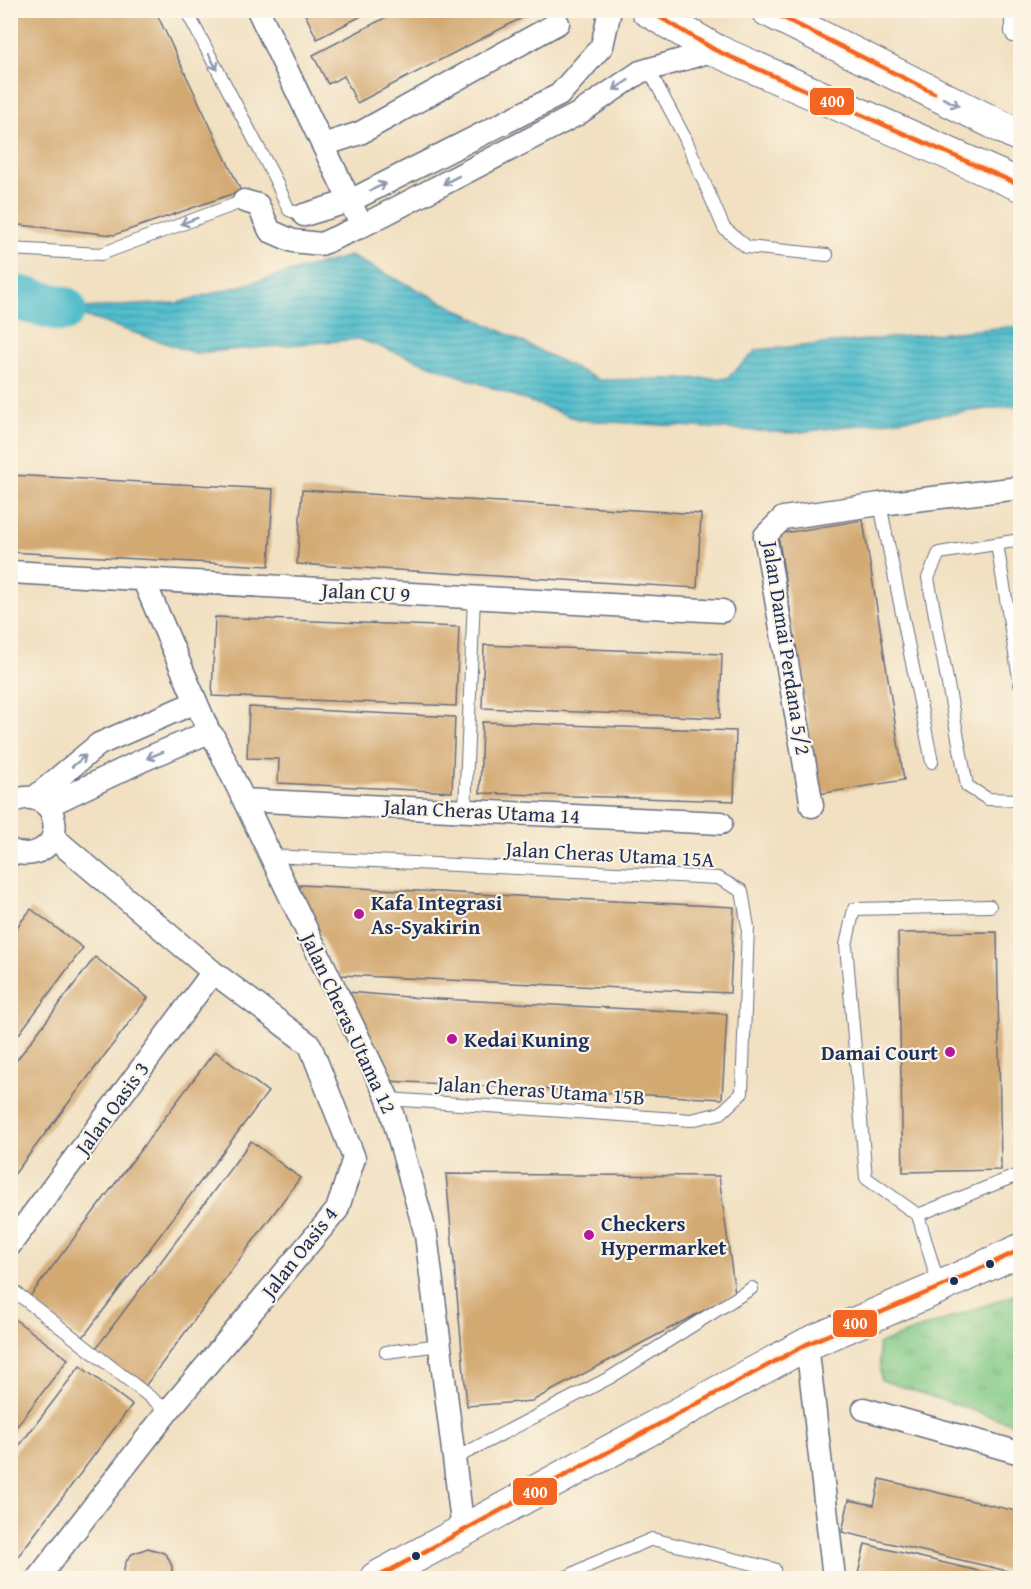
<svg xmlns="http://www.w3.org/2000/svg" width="1031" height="1589" font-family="'Gentium Book Plus',serif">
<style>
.park{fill:url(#park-tufts);stroke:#4e7c72;stroke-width:1.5}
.water{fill:url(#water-rules);stroke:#367695;stroke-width:1.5}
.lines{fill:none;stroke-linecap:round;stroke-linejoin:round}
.river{stroke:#52becc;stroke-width:46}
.building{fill:#d3a972}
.lane-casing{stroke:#666d81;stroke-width:14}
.street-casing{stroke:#666d81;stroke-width:25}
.secondary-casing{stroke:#666d81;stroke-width:34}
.lane{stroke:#fff;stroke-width:12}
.street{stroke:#fff;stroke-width:22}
.secondary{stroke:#fff;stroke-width:32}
.bus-1-casing{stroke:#fcf5e5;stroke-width:9}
.bus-1{stroke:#f26522;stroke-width:4.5}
.oneway{stroke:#8d97ae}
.poi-dot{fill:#b5179e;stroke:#fcf5e5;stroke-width:2}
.bus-dot{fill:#1b2f5e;stroke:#fcf5e5;stroke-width:2}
.labels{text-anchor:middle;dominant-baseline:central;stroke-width:4.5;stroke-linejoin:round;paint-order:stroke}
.street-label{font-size:21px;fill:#1b2f5e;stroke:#fcf5e5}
.poi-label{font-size:21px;font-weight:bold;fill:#1b2f5e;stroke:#fcf5e5;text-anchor:start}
.line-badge{stroke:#fcf5e5;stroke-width:2}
.badge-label{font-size:16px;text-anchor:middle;font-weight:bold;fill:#fff}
</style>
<defs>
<pattern id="park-tufts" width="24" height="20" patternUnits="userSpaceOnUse" patternTransform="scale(1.5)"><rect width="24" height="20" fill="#81c986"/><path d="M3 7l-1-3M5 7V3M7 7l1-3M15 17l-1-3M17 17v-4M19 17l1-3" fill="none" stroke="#69a471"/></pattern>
<pattern id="water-rules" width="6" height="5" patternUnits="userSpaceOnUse" patternTransform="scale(1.5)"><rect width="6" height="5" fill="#52becc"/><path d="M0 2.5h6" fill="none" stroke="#439ba9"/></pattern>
</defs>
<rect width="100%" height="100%" fill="#fcf5e5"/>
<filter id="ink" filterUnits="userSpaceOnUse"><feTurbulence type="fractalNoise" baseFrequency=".0167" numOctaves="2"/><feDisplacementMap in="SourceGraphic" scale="12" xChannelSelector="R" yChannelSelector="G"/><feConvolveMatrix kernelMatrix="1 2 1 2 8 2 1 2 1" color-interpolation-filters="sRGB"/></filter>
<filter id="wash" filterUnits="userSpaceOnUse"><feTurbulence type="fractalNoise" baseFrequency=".008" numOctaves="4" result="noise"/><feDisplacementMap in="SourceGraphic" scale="24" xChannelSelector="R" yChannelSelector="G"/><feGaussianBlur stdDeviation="1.35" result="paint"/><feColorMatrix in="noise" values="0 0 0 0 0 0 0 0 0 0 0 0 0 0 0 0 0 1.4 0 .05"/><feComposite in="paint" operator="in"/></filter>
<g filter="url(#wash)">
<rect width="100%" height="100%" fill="#f1e0c1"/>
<path class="park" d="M1020,1293V1426L881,1380L878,1344Z"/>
<path class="water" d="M350,256L599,380L727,378L757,350L1020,326V405L792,433L580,420L359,339L195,353L63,309L177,303Z"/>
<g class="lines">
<path class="river" d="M10,296L63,309"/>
</g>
<g id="blocks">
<path class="building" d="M10,10H155L241,191L114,235L10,224Z
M303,10H373L317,39Z
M400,10H537L357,103L344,76L328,84L313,55Z
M10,475L273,489L269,566L10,552Z
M302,490L701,514L697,588L297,564Z
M863,520L904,780L819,794L778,534Z
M215,617L459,627L456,706L212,696Z
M484,645L722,654L720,718L482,708Z
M249,707L455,717L452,792L278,783L279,759L247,758Z
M482,722L736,731L734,801L480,793Z
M300,885L734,907L730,993L340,975L300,894Z
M31,909L83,948L10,1046V936Z
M997,932L1001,1170L903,1172L898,933Z
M95,957L148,998L10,1180V1069Z
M347,992L421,998L727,1014L722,1099L388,1081Z
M215,1051L268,1092L81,1340L28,1299Z
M251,1141L300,1178L143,1389L94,1351Z
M446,1174L719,1176L735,1294L532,1401L467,1406Z
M13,1318L68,1359L10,1435V1321Z
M80,1366L132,1405L10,1567V1458Z
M880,1479L1020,1512V1574L842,1532L849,1500L874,1505Z
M865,1544L1008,1578H876L858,1574Z
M148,1548L164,1553L169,1559L172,1567V1578H124V1568L127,1560L132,1554Z"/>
</g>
</g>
<g filter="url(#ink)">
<use href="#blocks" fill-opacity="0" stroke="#666d81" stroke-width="1.5"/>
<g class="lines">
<g class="lane-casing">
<path id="lane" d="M186,10L274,177L289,210L304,215
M1011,10V32L1013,36L1020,37
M649,70L685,138L724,228L747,247L827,255
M10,249L101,254L244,201
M880,504L932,762
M1020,540L939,553L928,578L967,786L988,799L1020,800
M997,544L1020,684
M465,810L474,598
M271,856L718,878L742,891L748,927L742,1093L721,1113L691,1120L388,1099
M918,1215L1020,1174
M939,1286L918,1215L866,1178L846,945L854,909L990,906
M10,1288L168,1411
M386,1352L440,1345
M454,1459L611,1377L752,1288
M565,1578L590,1565L652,1539L774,1569L775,1578"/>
</g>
<g class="street-casing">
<path id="street" d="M258,10L356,214
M323,145L360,133L558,23
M244,201L258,205L270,231L293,241L321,244L362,226L578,114L640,72L715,50
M304,215L350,201L559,95L602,46L610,10
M10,572L722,611
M144,581L209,732L213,736L388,1099L426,1235L463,1530
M34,798L99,744L196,702
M244,800L721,823
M10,803C27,792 51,799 54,821C59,847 32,861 10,850
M47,806L143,760L209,732
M812,806L765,536L783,518L880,504L1020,488
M10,1245L213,972
M807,1344L834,1578
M864,1409L1020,1453
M38,1578L168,1411L337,1210L354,1158L310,1045L213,972L53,837"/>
</g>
<g class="secondary-casing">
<path id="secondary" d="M647,10L715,50L1020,185
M767,10L1020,136
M376,1578L807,1344L940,1287L1020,1250"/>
</g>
<use href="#lane" class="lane"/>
<use href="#street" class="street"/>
<use href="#secondary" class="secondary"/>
<g class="bus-1-casing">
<path id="bus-1" d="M648,10L715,50L1020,185
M768,10L934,93
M376,1578L807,1344L940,1287L1020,1250"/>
</g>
<use href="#bus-1" class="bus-1"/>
</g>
<defs><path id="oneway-shaft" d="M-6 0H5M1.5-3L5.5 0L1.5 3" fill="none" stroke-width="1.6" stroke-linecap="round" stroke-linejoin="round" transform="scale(1.5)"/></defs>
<g class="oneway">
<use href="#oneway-shaft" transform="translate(213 62) rotate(62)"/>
<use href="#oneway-shaft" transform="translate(621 85) rotate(146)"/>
<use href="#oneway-shaft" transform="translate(951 102) rotate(26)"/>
<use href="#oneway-shaft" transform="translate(451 180) rotate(153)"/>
<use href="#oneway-shaft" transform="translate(378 187) rotate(-26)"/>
<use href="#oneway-shaft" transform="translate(189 221) rotate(160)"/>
<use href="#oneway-shaft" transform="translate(155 755) rotate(158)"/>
<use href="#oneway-shaft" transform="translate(79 761) rotate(-40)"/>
</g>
</g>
<g class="poi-dot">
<circle cx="359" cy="914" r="6"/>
<circle cx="452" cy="1039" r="6"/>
<circle cx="950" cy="1052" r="6"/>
<circle cx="589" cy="1235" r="6"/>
</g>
<g class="bus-dot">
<circle cx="990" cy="1264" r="5"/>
<circle cx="954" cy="1281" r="5"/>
<circle cx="416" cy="1556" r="5"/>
</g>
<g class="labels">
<g class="street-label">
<text transform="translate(366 592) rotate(3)">Jalan CU 9</text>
<text transform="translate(787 648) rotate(81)">Jalan Damai Perdana 5/2</text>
<text transform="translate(482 811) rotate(3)">Jalan Cheras Utama 14</text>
<text transform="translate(610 854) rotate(3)">Jalan Cheras Utama 15A</text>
<text transform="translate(349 1023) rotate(65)">Jalan Cheras Utama 12</text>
<text transform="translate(541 1090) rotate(4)">Jalan Cheras Utama 15B</text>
<text transform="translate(112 1108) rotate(-54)">Jalan Oasis 3</text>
<text transform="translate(299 1252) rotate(-52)">Jalan Oasis 4</text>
</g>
<g class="poi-label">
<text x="371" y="902">Kafa Integrasi<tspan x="371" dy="24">As-Syakirin</tspan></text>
<text x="464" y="1039">Kedai Kuning</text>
<text x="938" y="1052" text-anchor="end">Damai Court</text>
<text x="601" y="1223">Checkers<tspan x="601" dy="24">Hypermarket</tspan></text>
</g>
</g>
<g class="line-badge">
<rect x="809" y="87" width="46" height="29" rx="6" fill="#f26522"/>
<rect x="832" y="1309" width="46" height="29" rx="6" fill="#f26522"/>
<rect x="512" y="1477" width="46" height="29" rx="6" fill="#f26522"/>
</g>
<g class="badge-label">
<text x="832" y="107">400</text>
<text x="855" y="1329">400</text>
<text x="535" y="1498">400</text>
</g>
<rect width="1031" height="1589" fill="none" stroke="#fcf5e5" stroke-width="36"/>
</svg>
